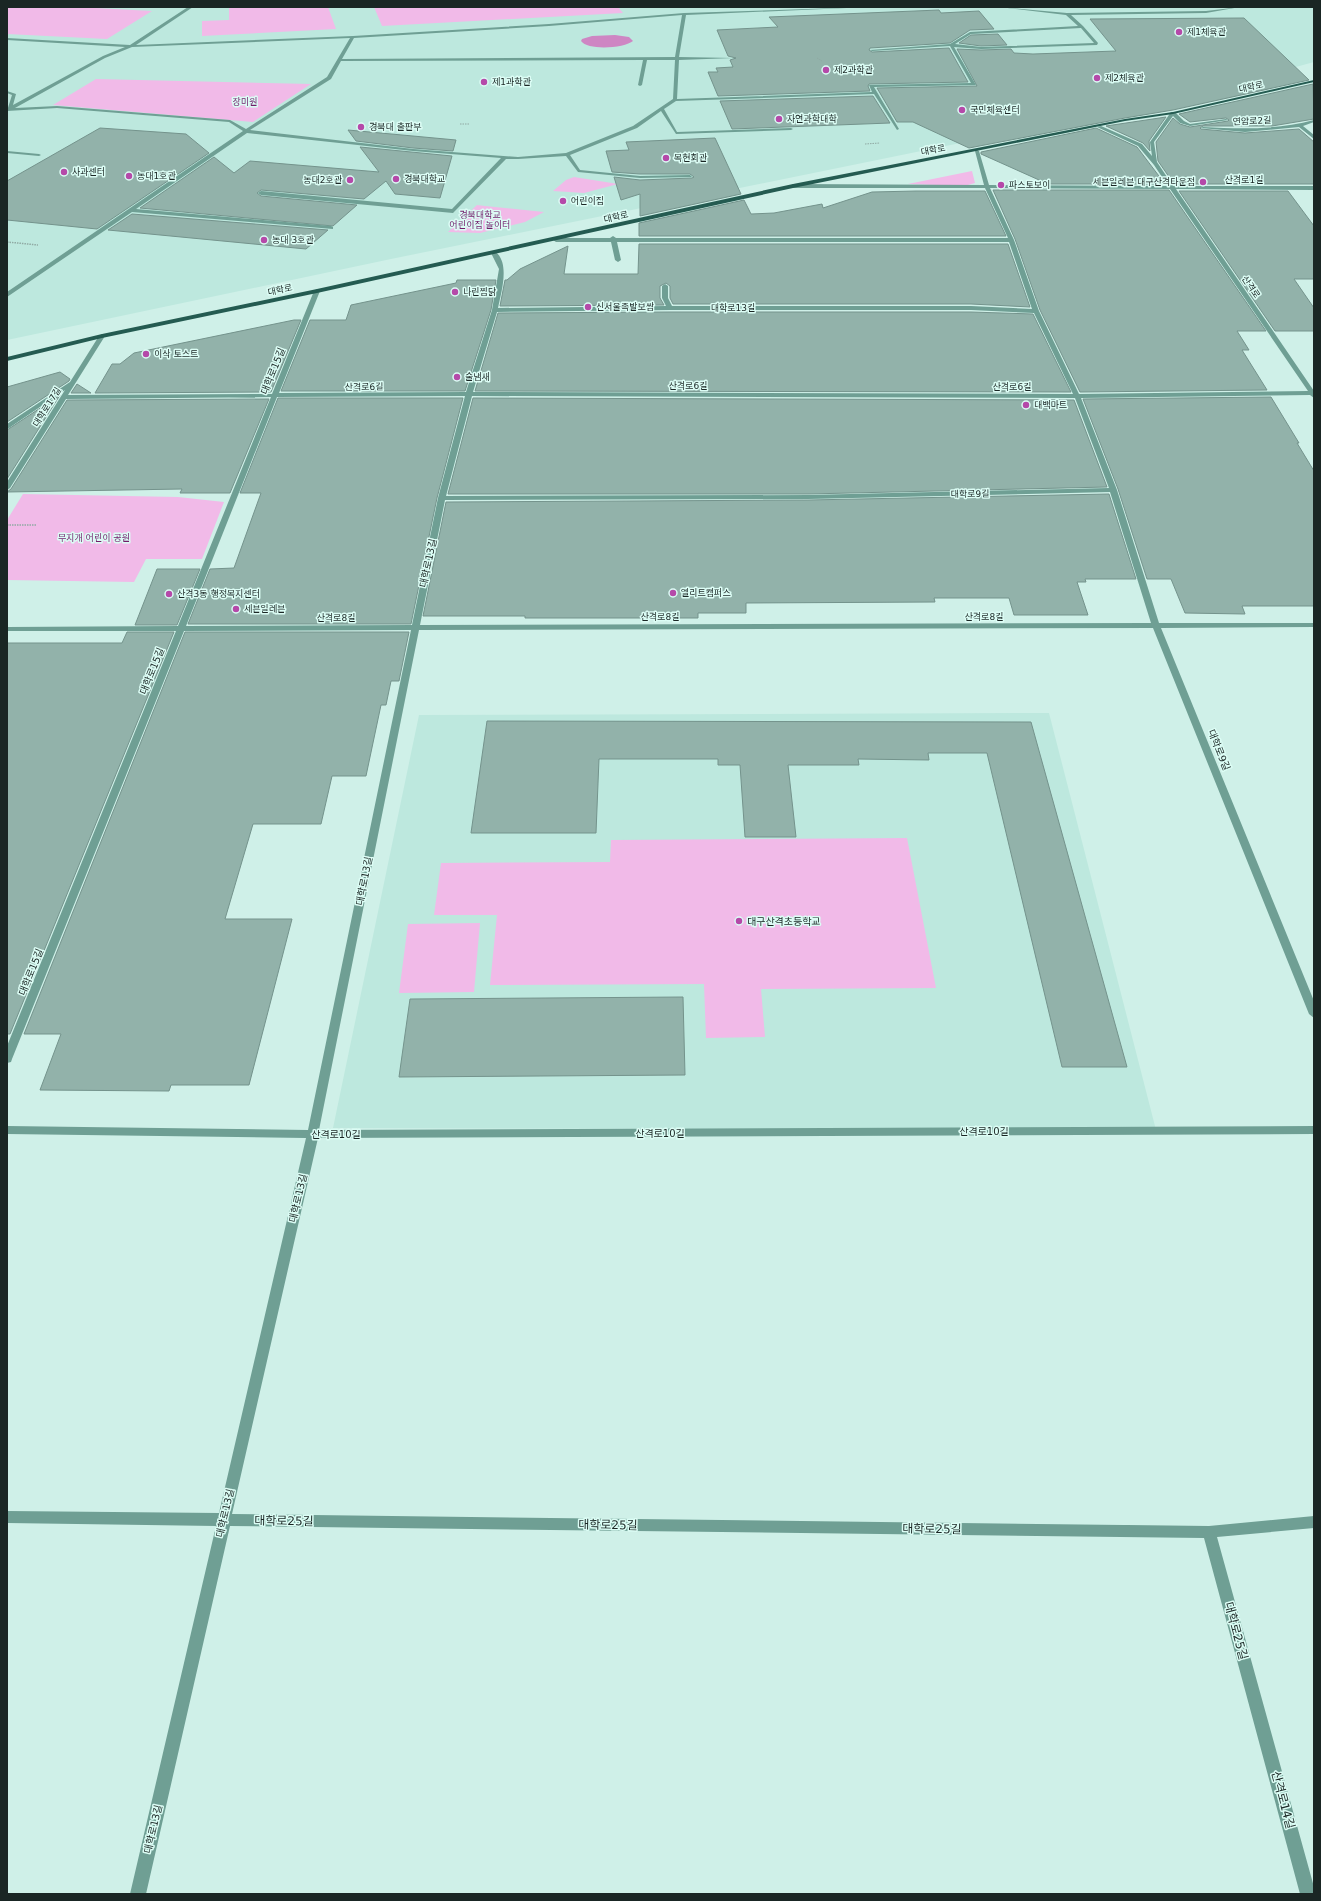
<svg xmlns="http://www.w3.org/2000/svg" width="1321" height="1901" font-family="'DejaVu Sans','Noto Sans KR',sans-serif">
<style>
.built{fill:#bde8de}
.green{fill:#f1bae8}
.water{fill:#ce86c3}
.building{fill:#92b2aa;stroke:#74938c}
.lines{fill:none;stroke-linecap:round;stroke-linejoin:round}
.path-far1{stroke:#90a9a3;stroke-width:1;stroke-dasharray:1.5 1;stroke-linecap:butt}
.path{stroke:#90a9a3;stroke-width:1.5;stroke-dasharray:1.5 1;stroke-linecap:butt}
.minor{fill:#6f9f94;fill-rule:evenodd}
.major{fill:#245b51;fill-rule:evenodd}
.poi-dot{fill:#b549a9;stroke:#dcfdf5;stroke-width:1.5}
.labels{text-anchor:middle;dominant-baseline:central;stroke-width:3;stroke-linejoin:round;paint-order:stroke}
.far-poi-label{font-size:9px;fill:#1a2624;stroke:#dcfdf5;text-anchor:start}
.far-street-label{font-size:9px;fill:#1a2624;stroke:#dcfdf5}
.far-park-label{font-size:9px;fill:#721c6a;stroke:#dcfdf5}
.street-label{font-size:10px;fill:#1a2624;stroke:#dcfdf5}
.poi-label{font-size:10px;fill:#1a2624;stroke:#dcfdf5;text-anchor:start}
.near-street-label{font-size:12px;fill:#1a2624;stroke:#dcfdf5}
</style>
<rect width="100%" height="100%" fill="#cff0e8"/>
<path class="built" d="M7,7H1314V62L1181,98L391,259L7,340Z
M1049,713L1156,1130L333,1128L419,715Z"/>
<path class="green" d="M7,7H76L152,11L107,39L7,34Z
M229,7H328L336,29L202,36V21L229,20Z
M374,7H618L623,13L382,26Z
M96,79L311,84L253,122L53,105Z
M972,171L975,183L964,186L908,184Z
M574,177L618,184L584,193L553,191L566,180Z
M477,205L485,206L544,212L525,222L480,233L448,232Z
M23,494L178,497L224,502L202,559H146L134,582L7,580V520Z
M907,838L936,988L761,989L765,1037L706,1038L704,984L490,985L497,915H434L441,863L610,862L611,840Z
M480,923L474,992L399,993L408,924Z"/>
<path class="water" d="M615,35L629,37L633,41C625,48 588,51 581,41L582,39L592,36Z"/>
<path class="building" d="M939,10L941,13L979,11L994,29L970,30L950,43L870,48L869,50L872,52L949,48L968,82L869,84L868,86L870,91L718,96L708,72H718L716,68L733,67L730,60L736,58L728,56L717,30L778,27L769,17Z
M1244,18L1309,80L1173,110L1125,118L969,148L913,122H897L877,88L977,86L957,49L981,50L1011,49L1014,53L1033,54L1116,51L1090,19Z
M998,34L1007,45L981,46L959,43L971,35Z
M1313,84L1314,119L1272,126H1203L1200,128L1201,129L1245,133L1299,129L1314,142V184H1174L1158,161L1156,142L1173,118L1180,124L1190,127L1228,121L1229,120L1226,118L1190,122L1179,114Z
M873,96L890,123L732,129L720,101Z
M1166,117L1149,141L1150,151L1143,143L1106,126Z
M100,128L186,134L209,153L97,229L7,220V181Z
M1096,128L1137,147L1165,184H1048L981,154V152Z
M348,130L456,140L453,151L413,148L356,141Z
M715,138L741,194L640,216V194L621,200L614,177L640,180L692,178L694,177L690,174H640L612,172L606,151L629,150L626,142Z
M360,147L452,156L440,198L395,194L386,181L364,199L261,190L257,193L261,196L357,205L333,226L140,208L214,157L234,173L250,161L379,172Z
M993,190H1169L1266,331H1237L1249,350H1242L1267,390L1080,392L1040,310L1015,239Z
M916,191H985L1006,236H639V223L744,200L751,214L774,213L822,204L823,208L872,192Z
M1179,191H1288L1314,226V279H1294L1314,308V331H1275Z
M132,214L328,230L306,249L108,230Z
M639,244H1008L1030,307L971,304H673L670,298V286L666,283L660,286V298L664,305L500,306L505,280H507L520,269L568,246L564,274H638Z
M457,280H496L491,310L465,391H281L310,320H346L351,305L456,283Z
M670,312H971L1033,314L1071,392L475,391L498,313Z
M294,320H301L271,392L95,393L112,364H120L134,353Z
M60,372L70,379L69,381L7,422V387Z
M77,384L91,393H71Z
M60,395L7,479V430Z
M1271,397L1299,443H1297L1314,471V606H1242L1245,614L1185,613L1171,579H1147L1118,489L1083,399Z
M278,398H463L437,498L411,624H188L210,569L234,568L261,493H240Z
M473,398L1074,400L1107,487L808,494H448Z
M269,399L230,493H180L182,489L7,492L11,489L67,400Z
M1109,494L1136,579H1085L1086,582H1077L1088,615H1014L1009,598H934L935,602L746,603V613H698V618H525V616H423L446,502L808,500Z
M157,569H200L177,625H135Z
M127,632H174L10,1034H7V643H122Z
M185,632H409L399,681H391L386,705H381L366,776H332L321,824H253L225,919H292L249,1085H171L169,1091L40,1090L61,1034H24Z
M487,721L1031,722L1127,1067H1062L987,753H928L929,760L858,759L859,765H788L796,837H745L740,765H718V759H599L596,833H471Z
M683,997L685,1075L399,1077L410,999Z"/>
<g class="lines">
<path class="path-far1" d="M817,58L822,61
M460,124H469
M865,144L880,143"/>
<path class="path" d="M7,242L38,245
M7,525H37"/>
<path class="minor" d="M188,7H193L136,45L353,36L549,24L684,13L869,7L686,15L679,57L734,58L679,60L677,99L872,92L869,85L971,83L950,46L872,51L870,50L950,44L970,32L1078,26L1066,15L999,7L1067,13L1206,11L1240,7L1206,13L1071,15L1083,26L1098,43L1097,45L981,49L954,47L976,85L874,87L899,129L897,130L874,94L676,101L664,109L677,132L791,128L793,129L791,130L676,134L661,111L637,128L570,155L580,170L640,176L690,175L692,177L640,178L578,172L566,156L518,159H506L453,213L261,195L258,193L261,191L452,209L501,158L413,151L247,133L136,209L331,226L333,227V229L132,212L7,297V292L243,131L229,122L57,108L7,111L12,95L7,93V91L16,94L13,105L103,56L125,47L7,40V38L130,45ZM682,15L675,57L342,59L354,38L549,26ZM1081,28L1094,43L981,47L955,44L971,34ZM350,38L327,77L246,129L230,120L57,106L15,108L105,58L132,47ZM643,60L638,85L640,86L642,85L647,60H675L673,99L633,126L566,153L518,157L413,149L250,130L331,79L341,61Z
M1171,112H1175L1184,121L1190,124L1226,119L1228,120L1190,126L1180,123L1173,116L1154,142L1157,162L1173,186H1314V190L1176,189L1314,391V398L1310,395L1081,398L1117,490L1159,623H1314V627L1161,628L1314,1001V1018L1309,1014L1153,628L419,630L319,1130L1314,1126V1134L318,1138L232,1514L1209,1526L1314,1516V1528L1217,1537L1314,1887V1894H1300L1204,1538L230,1526L146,1894H130L216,1526L7,1523V1511L219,1513L306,1138L7,1134V1126L308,1130L411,630L184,631L12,1059L11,1062L7,1063V1046L176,631H7V627L178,626L271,397L66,399L10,488L7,490V482L65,390L9,428L7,429V424L70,382L99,336L102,334L105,336L68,395L272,394L314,291L317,289L320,291L279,393L466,392L492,310L499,269L491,253L494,251C511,261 501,293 498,308L666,306L662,298V286L665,284L668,286V298L672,306H971L1032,309L1009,242H617L621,260L618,262L615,260L611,242H556L553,240L556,238H610L613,236L616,238H1008L985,188H793L790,186L793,184L984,185L975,151L977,150L979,151L989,185L1168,186L1154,165L1138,146L1097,127L1101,126L1142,144L1152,156L1150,142ZM990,188L1170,189L1308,391L1079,394L1039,311L1014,240ZM670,310H971L1034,313L1073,394L473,392L497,312ZM465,396L438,498L412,625L186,626L277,397ZM472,396L1075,398L1109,488L808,495L446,496ZM1110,492L1151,623L420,625L445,500L808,499Z
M1314,120V122L1303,126L1314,135V139L1299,127L1245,132L1201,128L1203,127C1241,129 1276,130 1314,120Z
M7,151L39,154L41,155L39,156L7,153Z"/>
<path class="major" d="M1314,80V82L1173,114L1125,121L793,188L317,293L102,338L7,361V357L102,334L317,289L793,184L1125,119L1173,112Z"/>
</g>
<g class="poi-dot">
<circle cx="1179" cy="32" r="4"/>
<circle cx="826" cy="70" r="4"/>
<circle cx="1097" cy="78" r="4"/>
<circle cx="484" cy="82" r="4"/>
<circle cx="962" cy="110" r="4"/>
<circle cx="779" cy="119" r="4"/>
<circle cx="361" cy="127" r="4"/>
<circle cx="666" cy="158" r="4"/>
<circle cx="64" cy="172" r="4"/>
<circle cx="129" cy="176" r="4"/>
<circle cx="396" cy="179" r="4"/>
<circle cx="350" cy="180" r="4"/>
<circle cx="1203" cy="182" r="4"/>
<circle cx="1001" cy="185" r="4"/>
<circle cx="563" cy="201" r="4"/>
<circle cx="264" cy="240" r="4"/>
<circle cx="455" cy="292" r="4"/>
<circle cx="588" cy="307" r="4"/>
<circle cx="146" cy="354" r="4"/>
<circle cx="457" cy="377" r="4"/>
<circle cx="1026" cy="405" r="4"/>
<circle cx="673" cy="593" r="4"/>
<circle cx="169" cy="594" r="4"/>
<circle cx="236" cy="609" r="4"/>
<circle cx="739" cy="921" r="4"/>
</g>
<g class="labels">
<g class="far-poi-label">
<text x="1187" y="32">제1체육관</text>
<text x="834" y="70">제2과학관</text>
<text x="1105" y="78">제2체육관</text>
<text x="492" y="82">제1과학관</text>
<text x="970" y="110">국민체육센터</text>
<text x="787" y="119">자연과학대학</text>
<text x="369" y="127">경북대 출판부</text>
<text x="674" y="158">복현회관</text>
<text x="72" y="172">사과센터</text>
<text x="137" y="176">농대1호관</text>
<text x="404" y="179">경북대학교</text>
<text x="342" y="180" text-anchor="end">농대2호관</text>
<text x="1195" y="182" text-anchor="end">세븐일레븐 대구산격타운점</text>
<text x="1009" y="185">파스토보이</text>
<text x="571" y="201">어린이집</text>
<text x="272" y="240">농대 3호관</text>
<text x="463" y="292">나린찜닭</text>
<text x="596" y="307">신서울족발보쌈</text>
<text x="154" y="354">이삭 토스트</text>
<text x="465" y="377">술냄새</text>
<text x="1034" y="405">대백마트</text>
<text x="681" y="593">엘리트캠퍼스</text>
<text x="177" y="594">산격3동 행정복지센터</text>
<text x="244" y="609">세븐일레븐</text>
</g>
<g class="far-street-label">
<text transform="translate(1251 87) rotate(-12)">대학로</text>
<text transform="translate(1252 121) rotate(-2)">연암로2길</text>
<text transform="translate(933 150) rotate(-11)">대학로</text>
<text x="1244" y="180">산격로1길</text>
<text transform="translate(616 217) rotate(-13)">대학로</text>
<text transform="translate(1251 287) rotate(56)">산격로</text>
<text transform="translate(280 290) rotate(-12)">대학로</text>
<text x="733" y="308">대학로13길</text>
<text x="688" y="386">산격로6길</text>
<text transform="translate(364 387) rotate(-1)">산격로6길</text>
<text x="1012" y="387">산격로6길</text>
<text transform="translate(47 407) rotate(-58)">대학로17길</text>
<text transform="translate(970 494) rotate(-1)">대학로9길</text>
<text x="660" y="617">산격로8길</text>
<text x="984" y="617">산격로8길</text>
<text x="336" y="618">산격로8길</text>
</g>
<g class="far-park-label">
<text x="245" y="102">장미원</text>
<text x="480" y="215">경북대학교<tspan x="480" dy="10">어린이집 놀이터</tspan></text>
<text x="94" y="538">무지개 어린이 공원</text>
</g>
<g class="street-label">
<text transform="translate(273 371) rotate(-68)">대학로15길</text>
<text transform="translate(428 563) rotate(-78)">대학로13길</text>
<text transform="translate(152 671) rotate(-68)">대학로15길</text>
<text transform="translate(1219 750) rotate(68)">대학로9길</text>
<text transform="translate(364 881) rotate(-79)">대학로13길</text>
<text transform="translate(31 972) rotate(-68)">대학로15길</text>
<text x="984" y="1131">산격로10길</text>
<text x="660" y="1133">산격로10길</text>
<text x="336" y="1134">산격로10길</text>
<text transform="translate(298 1198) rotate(-77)">대학로13길</text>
<text transform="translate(225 1513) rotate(-77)">대학로13길</text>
<text transform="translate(153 1829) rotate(-77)">대학로13길</text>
</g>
<g class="poi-label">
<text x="747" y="921">대구산격초등학교</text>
</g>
<g class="near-street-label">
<text transform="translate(284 1521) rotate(1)">대학로25길</text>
<text transform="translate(608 1525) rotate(1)">대학로25길</text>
<text transform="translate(932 1529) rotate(1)">대학로25길</text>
<text transform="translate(1236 1631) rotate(75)">대학로25길</text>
<text transform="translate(1283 1800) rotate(75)">산격로14길</text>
</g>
</g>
<rect width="1321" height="1901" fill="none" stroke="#1a2624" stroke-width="16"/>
</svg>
